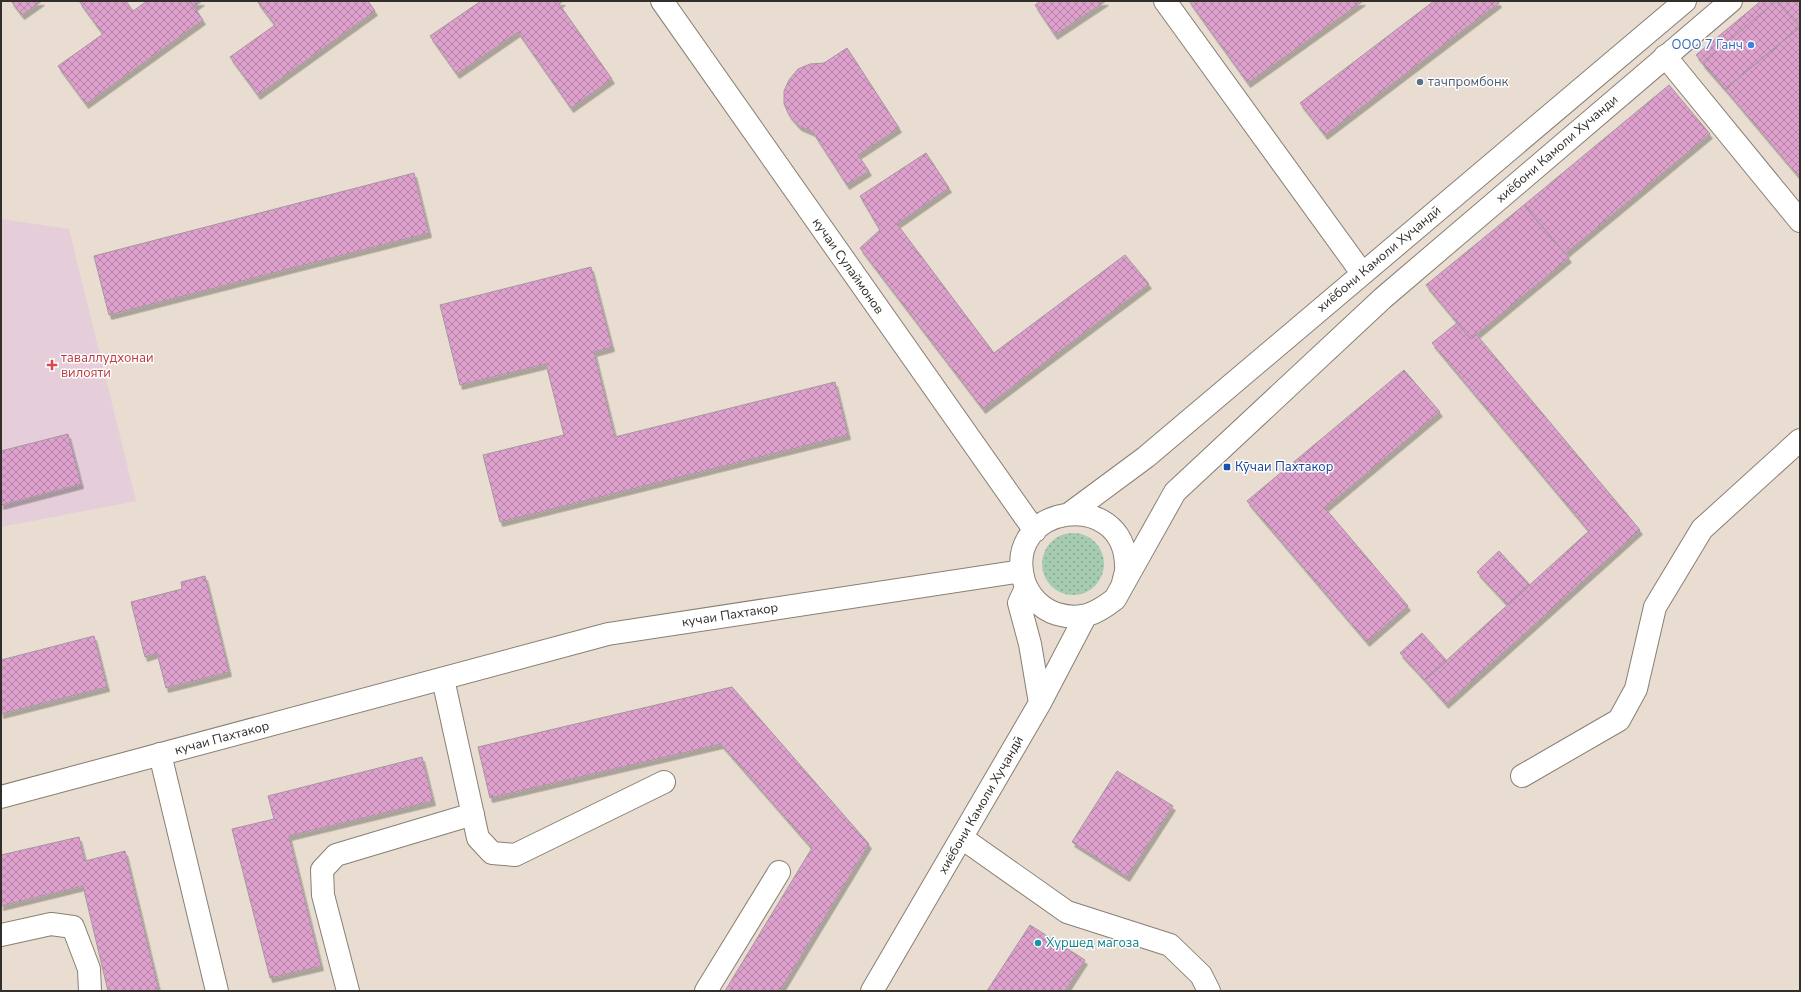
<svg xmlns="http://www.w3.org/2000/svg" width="1801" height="992" font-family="'Nunito Sans',sans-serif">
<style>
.medical{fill:#e5cdd9}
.grass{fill:url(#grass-dots)}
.building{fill:url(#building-cross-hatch);stroke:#a597a0;filter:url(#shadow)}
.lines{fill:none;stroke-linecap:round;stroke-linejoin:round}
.minor-casing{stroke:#897f73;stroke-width:24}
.major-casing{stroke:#897f73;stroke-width:24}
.minor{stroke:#fff;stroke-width:22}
.major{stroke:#fff;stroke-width:22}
.shop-dot{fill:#3f7fe0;stroke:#fff;stroke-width:1.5}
.service-dot{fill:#5c6f8a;stroke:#fff;stroke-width:1.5}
.health-dot{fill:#e0444e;stroke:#fff;stroke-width:1.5}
.transit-dot{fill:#1a4fb4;stroke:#fff;stroke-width:1.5}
.culture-dot{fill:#0f9aa8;stroke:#fff;stroke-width:1.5}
.labels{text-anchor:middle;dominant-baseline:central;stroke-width:3;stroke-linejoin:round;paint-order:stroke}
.shop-label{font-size:13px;fill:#366cbe;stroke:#fff;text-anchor:end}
.service-label{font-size:13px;fill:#4e5e75;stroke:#fff;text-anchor:start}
.street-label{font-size:13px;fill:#322e29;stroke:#fff}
.health-label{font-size:13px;fill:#be3a42;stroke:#fff;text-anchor:start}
.transit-label{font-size:13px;fill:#164399;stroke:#fff;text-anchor:start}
.culture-label{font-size:13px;fill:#0d838f;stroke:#fff;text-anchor:start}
</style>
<defs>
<pattern id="grass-dots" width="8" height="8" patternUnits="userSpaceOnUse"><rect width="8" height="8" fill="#a5ccaf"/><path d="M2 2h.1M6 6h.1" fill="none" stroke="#87a68e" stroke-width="1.8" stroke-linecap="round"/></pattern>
<pattern id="building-cross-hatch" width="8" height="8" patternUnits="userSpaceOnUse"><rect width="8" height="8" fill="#dea0cc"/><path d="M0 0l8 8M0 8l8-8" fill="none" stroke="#b583a6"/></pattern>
<filter id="shadow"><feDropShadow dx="2.5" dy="4.5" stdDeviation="0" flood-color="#0004"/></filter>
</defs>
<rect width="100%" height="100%" fill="#e8ddd0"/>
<path class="medical" d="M1,219L69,229L136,501L1,527Z"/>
<path class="grass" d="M1042 564a31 31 0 1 1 62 0a31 31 0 1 1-62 0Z"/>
<path class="building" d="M11,1H42L22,15Z
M79,1H126L133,11L147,1H190L203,20L86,104L58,66L103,34Z
M190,1H202L194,7Z
M257,1H304L305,3L308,1H368L375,11L258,95L230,57L275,25Z
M481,1H563L559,4L612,79L571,108L518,32L457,74L430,36Z
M1041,1H1106L1055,35L1035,5Z
M1189,1H1363L1248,83Z
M1434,1H1498L1499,3L1325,135L1300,103Z
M1761,1H1800V27L1725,89L1696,55Z
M1776,1L1800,27L1725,89L1702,63Z
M1800,27V178L1725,89Z
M847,48L899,128L858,155L869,171L847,185L813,132L799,126L789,115L784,104V91L789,80L798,69L810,64L824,63Z
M1669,85L1710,134L1565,254L1524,205Z
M926,153L949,188L897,224L994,353L1125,255L1149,284L983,409L860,248L880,230L860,196Z
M414,173L429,233L109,315L94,256Z
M1524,205L1569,258L1471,339L1426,285Z
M591,267L612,347L594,352L615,437L835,382L848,435L500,522L483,455L564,435L546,364L460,385L440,305Z
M1457,323L1471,339L1476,334L1640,530L1446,704L1425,680L1589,531L1432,343Z
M1404,370L1440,412L1325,508L1408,606L1367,642L1247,501Z
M68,434L81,484L1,505V451Z
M1499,551L1530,585L1508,605L1477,572Z
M205,576L229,672L166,688L157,653L145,657L131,602L182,589L181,582Z
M1422,633L1447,661L1425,680L1400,653Z
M94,636L107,687L1,714V660Z
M732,687L869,844L780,991H725L812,848L721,744L490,798L478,747Z
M422,757L433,801L289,836L321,966L270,978L232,829L274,819L268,796Z
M1117,771L1173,806L1127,877L1072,842Z
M79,837L85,861L125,851L159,991H108L83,886L1,906V855Z
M1030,925L1085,960L1065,991H987Z"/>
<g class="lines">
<g class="minor-casing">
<path id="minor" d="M1165,1L1362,273
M1665,56L1800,221
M443,679L478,838L492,853L515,855L664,782
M160,754L217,991
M1522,776L1619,720L1636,689L1655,607L1702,529L1800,440
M962,838L1067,912L1170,945L1201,975L1209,991
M1,935L51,924L73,927L89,969L90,991
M348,991L323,895L322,870L336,855L473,814
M706,991L779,872"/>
</g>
<g class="major-casing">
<path id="major" d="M662,1L1035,531
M1069,514L1146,457L1685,1
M1123,583C1124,578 1127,571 1126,565C1124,487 1002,504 1024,581C1029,596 1041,609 1057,614C1081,621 1096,614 1115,599L1175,492L1383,298L1731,1
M1026,588L1019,603L1030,644L1040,703
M1,797L608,634L1022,571
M872,991L1040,703L1085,617"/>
</g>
<use href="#minor" class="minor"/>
<use href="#major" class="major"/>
</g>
<circle class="shop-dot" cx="1751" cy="45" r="4"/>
<circle class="service-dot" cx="1420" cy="82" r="4"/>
<path class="health-dot" d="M50 359h4v4h4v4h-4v4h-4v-4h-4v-4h4z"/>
<rect class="transit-dot" x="1223" y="463" width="8" height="8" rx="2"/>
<circle class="culture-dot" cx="1038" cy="943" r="4"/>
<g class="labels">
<g class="shop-label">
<text x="1743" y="45">ООО 7 Ганч</text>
</g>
<g class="service-label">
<text x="1428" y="82">тачпромбонк</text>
</g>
<g class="street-label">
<text transform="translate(1557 149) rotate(-41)">хиёбони Камоли Хучанди</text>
<text transform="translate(1379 259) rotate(-40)">хиёбони Камоли Хуҷандӣ</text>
<text transform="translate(848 266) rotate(55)">кучаи Сулаймонов</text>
<text transform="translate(730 615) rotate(-9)">кучаи Пахтакор</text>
<text transform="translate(222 738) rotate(-15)">кучаи Пахтакор</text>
<text transform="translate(981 805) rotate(-60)">хиёбони Камоли Хуҷандӣ</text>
</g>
<g class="health-label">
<text x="61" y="358">таваллудхонаи<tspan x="61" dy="15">вилояти</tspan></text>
</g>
<g class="transit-label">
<text x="1235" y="467">Кӯчаи Пахтакор</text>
</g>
<g class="culture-label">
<text x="1046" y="943">Хуршед магоза</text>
</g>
</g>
<rect width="1801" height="992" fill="none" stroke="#322e29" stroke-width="4"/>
</svg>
